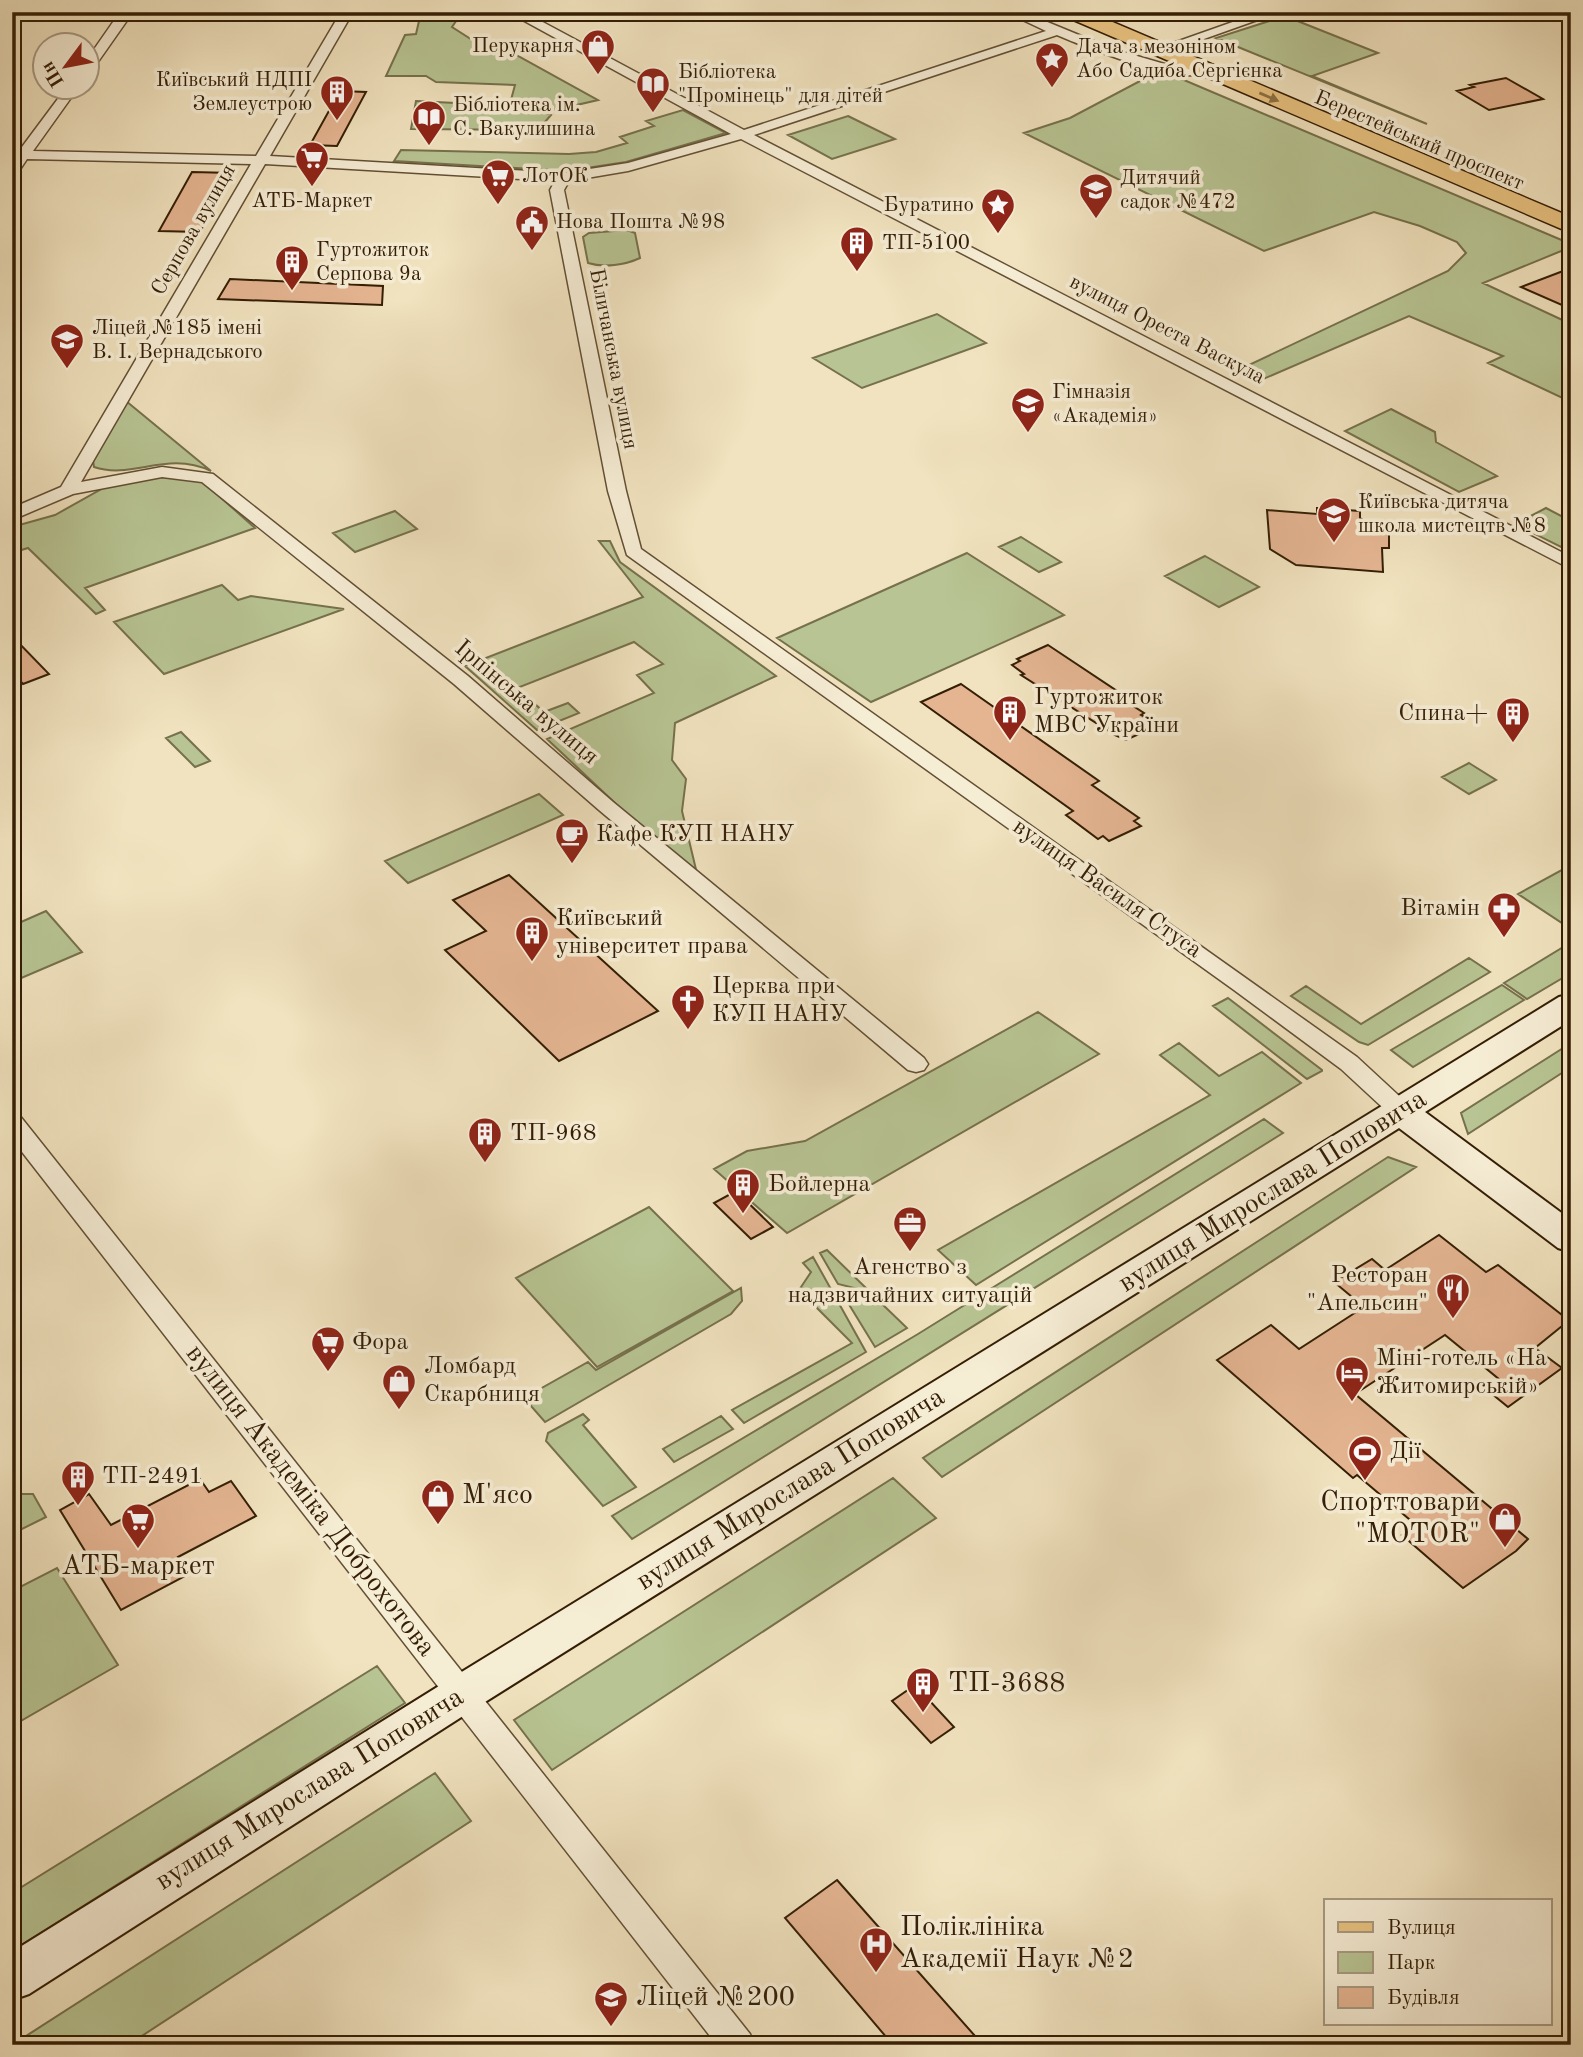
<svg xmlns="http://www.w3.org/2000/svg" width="1583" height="2057" font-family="'Old Standard TT',serif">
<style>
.green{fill:#b8c493;stroke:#76714c;stroke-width:2}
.building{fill:#e5b592;stroke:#341e05;stroke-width:2}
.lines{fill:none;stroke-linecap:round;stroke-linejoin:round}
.street-casing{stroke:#634f34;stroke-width:3}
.secondary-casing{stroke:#341e05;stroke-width:4}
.primary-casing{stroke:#341e05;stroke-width:3}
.street{fill:#f6edd5;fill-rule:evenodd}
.secondary{fill:#f6edd5;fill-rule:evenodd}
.primary{fill:#e8c280;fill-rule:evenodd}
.oneway{fill:#8e7042}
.labels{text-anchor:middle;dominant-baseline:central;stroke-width:7;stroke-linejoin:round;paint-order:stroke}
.far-poi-label{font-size:21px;fill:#341e05;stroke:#f6edd5;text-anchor:start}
.far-street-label{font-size:21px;fill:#341e05;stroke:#f6edd5}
.poi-label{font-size:24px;fill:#341e05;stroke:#f6edd5;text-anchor:start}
.street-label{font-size:24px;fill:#341e05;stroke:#f6edd5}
.near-street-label{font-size:28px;fill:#341e05;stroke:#f6edd5}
.near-poi-label{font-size:28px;fill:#341e05;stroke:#f6edd5;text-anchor:start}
</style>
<rect width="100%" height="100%" fill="#f1e3bf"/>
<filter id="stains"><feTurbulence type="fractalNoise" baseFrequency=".00286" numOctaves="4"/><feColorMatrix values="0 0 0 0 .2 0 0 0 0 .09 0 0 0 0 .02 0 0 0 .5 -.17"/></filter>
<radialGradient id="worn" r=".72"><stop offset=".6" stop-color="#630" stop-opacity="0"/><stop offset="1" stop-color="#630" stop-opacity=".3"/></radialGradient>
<path class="green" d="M416,13L461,14L452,27L477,43L491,41L598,100L568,107L560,112L540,103L511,100L515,85L436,82L426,76H386L405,35L416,34L419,21L412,18Z
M1285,16L1378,53L1312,76L1427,124L1216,38Z
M1158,69L1571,244V247L1483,283L1571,324V402L1488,363L1503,356L1409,316L1254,383L1234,372L1448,271L1466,253L1457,242L1420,226L1374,212L1264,251L1024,133L1070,118L1142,80L1128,73Z
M416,101L535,107L551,115L538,130L411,129Z
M683,110L726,133L626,162L567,171L394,161L401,150L569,154L596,152L627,143L620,137L654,126L646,121Z
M848,116L895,139L832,159L788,135Z
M627,230L635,233L640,258C625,265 604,268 588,263L583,237L589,233Z
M937,314L986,343L862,388L813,358Z
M126,401L211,471C166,450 133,480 94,467L93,461Z
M1391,409L1435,432L1436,442L1497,476L1459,492L1345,431Z
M152,476L202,481L255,528L85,588L105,610L96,614L28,548L12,553V527L55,515L107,486Z
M1546,508L1571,521V542L1561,547L1515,524Z
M395,511L417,529L355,552L333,533Z
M1021,537L1061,562L1039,572L999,547Z
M599,541H610L620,562L776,676L675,723L672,760L686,779L682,811L699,882L547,739L654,693L637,675L663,664L634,642L517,688L544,712L568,703L579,713L537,730L465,666L643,597Z
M967,553L1064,615L871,702L777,638Z
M1205,556L1259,587L1219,607L1165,576Z
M222,585L238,600L251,596L344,609L164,674L114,622Z
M181,732L210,761L195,767L166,738Z
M1469,763L1496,780L1469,794L1442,777Z
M539,794L563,815L408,883L385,861Z
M1571,865V922L1565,925L1518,894Z
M46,911L82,952L12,982V926Z
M1565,946L1571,951V973L1527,999L1504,983Z
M1469,958L1490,972L1368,1045L1359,1042L1291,996L1306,986L1361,1024Z
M1502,985L1524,1000L1413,1067L1391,1050Z
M1228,998L1322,1070V1071L1307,1079L1213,1006Z
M1038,1012L1099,1054L787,1233L714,1169L747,1151L805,1141Z
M1179,1043L1219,1076L1262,1052L1301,1083L976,1285L938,1250L1210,1095L1160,1055Z
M1571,1043V1067L1468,1134L1461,1113Z
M1264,1119L1283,1133L632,1539L612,1516L918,1334Z
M1388,1157L1416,1167L942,1477L923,1458Z
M649,1207L733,1291L597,1367L516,1278Z
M827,1250L870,1292L838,1284L820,1253Z
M813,1257L866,1352L744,1423L732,1410L852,1343L799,1290L811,1272L803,1263Z
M741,1288L742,1301L731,1314L545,1422L524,1398L588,1362L596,1370Z
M842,1293L881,1303L907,1328L875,1347Z
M583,1414L589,1420L583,1425L636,1487L603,1506L546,1441L548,1433Z
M721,1416L733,1429L674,1462L663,1449Z
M893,1478L936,1518L552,1770L514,1720Z
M12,1494H33L46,1517L12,1534Z
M57,1568L118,1665L12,1726V1591Z
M377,1666L405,1703L12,1951V1893Z
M435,1773L471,1821L128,2045H12Z"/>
<path class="building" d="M1506,78L1543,99L1489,110L1457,91L1474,87L1470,85Z
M340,91L366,92L337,146L310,145Z
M192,172L232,173L200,232L159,231Z
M1571,268V309L1521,287Z
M230,279L383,286L382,305L218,299Z
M1317,508L1360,511V518L1373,526L1389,527V548H1382L1383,572L1296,565L1270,549L1267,510L1317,514Z
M12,636L49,674L23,684L12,672Z
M1048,645L1117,691L1113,693L1144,713L1141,715L1149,719L1141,723L1150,729L1126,740L1115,735L1021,675L1024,674L1012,665L1020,661L1017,659Z
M961,684L1099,781L1092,785L1139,818L1134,821L1141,826L1109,841L1103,836L1098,839L1066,815L1073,811L921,702Z
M509,875L568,929L658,1011L559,1061L445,950L486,931L453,900Z
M736,1191L773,1227L751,1239L714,1203Z
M1439,1235L1486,1272L1498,1265L1562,1315V1326L1535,1348L1562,1368L1508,1407L1486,1389L1500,1380L1445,1335L1355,1394L1528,1539L1516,1551L1463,1588L1402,1535L1416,1525L1357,1475L1353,1478L1217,1360L1271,1325L1299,1349L1364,1307L1334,1282L1372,1259L1385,1270Z
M200,1479L209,1492L231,1481L256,1516L178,1557L189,1574L121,1610L60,1510L89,1494L111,1525Z
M915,1685L954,1727L931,1743L892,1701Z
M837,1880L983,2045H893L785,1918Z"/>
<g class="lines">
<g class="street-casing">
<path id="street" d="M120,12H133L93,69L88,70V58Z
M341,12H353L270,156L564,173L628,163L731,134L508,12H524L744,130L1046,31L1006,12H1023L1113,49L1168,65L1213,67L1215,70C1190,90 1085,47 1057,35L754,135L1571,557V569L741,139L628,171L569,181L564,190L626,491L641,549L1357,1057L1410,1106L1414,1112L1410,1118L1402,1120L1394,1118L1341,1069L1234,990L627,555L608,491L550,190L555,181L265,164L81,482L162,467L213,474L468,676L613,802L924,1058L928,1064L924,1070L916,1072L908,1070L599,810L454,684L202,482L162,477L73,494L12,520V508L61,487L251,164L27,159L17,174L12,175V151H19L66,88H78L33,151L256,156Z
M1261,12H1280L1187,45H1177L1176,42Z
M12,1114L20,1116L750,2034L754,2045H717L12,1139Z"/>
</g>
<g class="secondary-casing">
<path id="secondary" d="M1571,994V1020L1425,1112L1571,1220V1252L1558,1248L1399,1128L477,1707L29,1994L12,2000V1952L447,1681L1559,997Z"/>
</g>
<g class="primary-casing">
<path id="primary" d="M1061,12H1089L1571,217V233L1064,16Z"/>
</g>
<use href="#street" class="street"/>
<use href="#secondary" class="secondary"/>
<use href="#primary" class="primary"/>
</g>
<defs><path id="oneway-solid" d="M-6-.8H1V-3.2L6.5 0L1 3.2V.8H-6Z" transform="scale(1.75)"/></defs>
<use class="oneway" href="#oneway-solid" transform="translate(1269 97) rotate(23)"/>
<defs>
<g id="shop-pin" transform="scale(1.75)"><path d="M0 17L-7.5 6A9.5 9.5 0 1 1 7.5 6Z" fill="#8f2418" stroke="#f6edd5"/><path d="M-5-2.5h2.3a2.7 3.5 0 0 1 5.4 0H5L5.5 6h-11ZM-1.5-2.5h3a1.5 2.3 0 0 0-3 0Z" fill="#fff"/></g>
<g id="sight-pin" transform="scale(1.75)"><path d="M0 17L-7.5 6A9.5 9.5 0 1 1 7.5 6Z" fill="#8f2418" stroke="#f6edd5"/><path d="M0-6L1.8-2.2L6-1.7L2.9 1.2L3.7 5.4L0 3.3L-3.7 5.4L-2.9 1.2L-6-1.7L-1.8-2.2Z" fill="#fff"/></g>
<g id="library-pin" transform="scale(1.75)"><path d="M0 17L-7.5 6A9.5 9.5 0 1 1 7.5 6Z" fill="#8f2418" stroke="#f6edd5"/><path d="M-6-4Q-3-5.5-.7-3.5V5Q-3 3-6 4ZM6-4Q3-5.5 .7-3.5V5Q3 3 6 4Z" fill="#fff"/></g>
<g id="building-pin" transform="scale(1.75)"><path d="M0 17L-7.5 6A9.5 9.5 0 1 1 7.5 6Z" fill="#8f2418" stroke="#f6edd5"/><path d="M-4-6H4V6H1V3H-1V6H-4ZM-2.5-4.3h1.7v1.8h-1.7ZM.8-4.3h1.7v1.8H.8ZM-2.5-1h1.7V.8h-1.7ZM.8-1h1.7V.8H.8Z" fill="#fff"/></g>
<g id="supermarket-pin" transform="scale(1.75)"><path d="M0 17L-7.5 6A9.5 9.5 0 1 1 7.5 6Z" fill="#8f2418" stroke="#f6edd5"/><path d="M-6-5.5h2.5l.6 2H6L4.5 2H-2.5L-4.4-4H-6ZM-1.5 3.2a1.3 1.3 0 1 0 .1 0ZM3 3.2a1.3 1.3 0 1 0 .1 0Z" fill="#fff"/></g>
<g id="school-pin" transform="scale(1.75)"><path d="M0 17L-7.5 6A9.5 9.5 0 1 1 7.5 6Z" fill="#8f2418" stroke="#f6edd5"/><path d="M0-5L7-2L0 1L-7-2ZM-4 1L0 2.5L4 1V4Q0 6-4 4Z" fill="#fff"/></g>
<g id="civic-pin" transform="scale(1.75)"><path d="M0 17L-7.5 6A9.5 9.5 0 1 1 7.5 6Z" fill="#8f2418" stroke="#f6edd5"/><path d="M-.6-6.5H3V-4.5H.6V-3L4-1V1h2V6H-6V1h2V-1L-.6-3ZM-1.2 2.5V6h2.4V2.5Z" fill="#fff"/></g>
<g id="cafe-pin" transform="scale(1.75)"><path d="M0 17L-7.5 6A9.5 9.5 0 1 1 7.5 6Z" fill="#8f2418" stroke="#f6edd5"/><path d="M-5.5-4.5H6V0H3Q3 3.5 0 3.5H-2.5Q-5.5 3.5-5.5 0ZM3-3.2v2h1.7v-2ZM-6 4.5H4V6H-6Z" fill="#fff"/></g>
<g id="pharmacy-pin" transform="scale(1.75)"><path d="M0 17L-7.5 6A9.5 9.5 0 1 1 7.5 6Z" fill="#8f2418" stroke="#f6edd5"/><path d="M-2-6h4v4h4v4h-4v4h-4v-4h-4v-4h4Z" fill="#fff"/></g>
<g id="church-pin" transform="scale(1.75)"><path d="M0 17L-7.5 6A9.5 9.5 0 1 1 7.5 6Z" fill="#8f2418" stroke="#f6edd5"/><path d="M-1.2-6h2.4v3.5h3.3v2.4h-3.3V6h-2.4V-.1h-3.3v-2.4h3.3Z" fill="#fff"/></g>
<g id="office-pin" transform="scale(1.75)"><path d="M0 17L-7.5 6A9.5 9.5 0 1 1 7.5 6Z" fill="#8f2418" stroke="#f6edd5"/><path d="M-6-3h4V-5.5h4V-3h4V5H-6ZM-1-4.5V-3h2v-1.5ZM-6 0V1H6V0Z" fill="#fff"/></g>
<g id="restaurant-pin" transform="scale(1.75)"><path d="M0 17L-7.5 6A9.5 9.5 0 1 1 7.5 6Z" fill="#8f2418" stroke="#f6edd5"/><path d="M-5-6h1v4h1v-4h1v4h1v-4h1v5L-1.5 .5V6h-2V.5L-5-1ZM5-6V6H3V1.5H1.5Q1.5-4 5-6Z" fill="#fff"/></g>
<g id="hotel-pin" transform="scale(1.75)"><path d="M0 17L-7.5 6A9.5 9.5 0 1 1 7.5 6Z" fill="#8f2418" stroke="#f6edd5"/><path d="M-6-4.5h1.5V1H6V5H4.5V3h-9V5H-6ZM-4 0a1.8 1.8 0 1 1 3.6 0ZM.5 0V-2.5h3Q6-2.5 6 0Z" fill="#fff"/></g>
<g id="stadium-pin" transform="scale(1.75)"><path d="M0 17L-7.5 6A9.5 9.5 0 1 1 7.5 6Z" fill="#8f2418" stroke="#f6edd5"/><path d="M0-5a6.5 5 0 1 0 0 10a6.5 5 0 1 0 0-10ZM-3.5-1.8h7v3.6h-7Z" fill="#fff"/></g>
<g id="hospital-pin" transform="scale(1.75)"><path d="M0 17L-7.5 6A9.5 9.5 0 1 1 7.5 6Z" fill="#8f2418" stroke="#f6edd5"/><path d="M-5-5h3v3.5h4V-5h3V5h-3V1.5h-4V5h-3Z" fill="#fff"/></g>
</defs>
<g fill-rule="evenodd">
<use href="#shop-pin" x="598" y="46"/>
<use href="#sight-pin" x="1052" y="59"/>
<use href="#library-pin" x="653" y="84"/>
<use href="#building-pin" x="337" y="92"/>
<use href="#library-pin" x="429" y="117"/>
<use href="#supermarket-pin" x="312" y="158"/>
<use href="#supermarket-pin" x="498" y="176"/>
<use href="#school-pin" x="1096" y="190"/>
<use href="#sight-pin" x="998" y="205"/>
<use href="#civic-pin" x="532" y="222"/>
<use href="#building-pin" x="857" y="243"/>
<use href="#building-pin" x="292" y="262"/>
<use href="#school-pin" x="67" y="340"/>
<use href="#school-pin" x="1028" y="404"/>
<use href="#school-pin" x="1334" y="514"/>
<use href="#building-pin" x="1010" y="712"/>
<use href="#building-pin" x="1513" y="714"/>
<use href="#cafe-pin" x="572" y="835"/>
<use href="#pharmacy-pin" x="1504" y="909"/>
<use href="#building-pin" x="532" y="933"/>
<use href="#church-pin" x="688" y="1001"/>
<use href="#building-pin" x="485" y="1134"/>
<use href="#building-pin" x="743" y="1185"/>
<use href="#office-pin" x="910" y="1223"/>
<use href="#restaurant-pin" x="1453" y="1290"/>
<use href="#supermarket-pin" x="328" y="1343"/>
<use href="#hotel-pin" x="1352" y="1373"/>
<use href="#shop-pin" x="399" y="1381"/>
<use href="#stadium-pin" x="1365" y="1452"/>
<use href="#building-pin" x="78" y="1477"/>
<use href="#shop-pin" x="438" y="1496"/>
<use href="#shop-pin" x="1505" y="1519"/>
<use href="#supermarket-pin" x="138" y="1520"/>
<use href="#building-pin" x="923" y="1684"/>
<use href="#hospital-pin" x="876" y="1944"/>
<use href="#school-pin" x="611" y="1998"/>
</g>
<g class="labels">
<g class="far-poi-label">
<text x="574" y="46" text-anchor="end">Перукарня</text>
<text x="1076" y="47">Дача з мезоніном<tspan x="1076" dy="24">Або Садиба Сергієнка</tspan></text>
<text x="678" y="72">Бібліотека<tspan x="678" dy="24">"Промінець" для дітей</tspan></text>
<text x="312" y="80" text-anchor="end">Київський НДПІ<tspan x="312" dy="24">Землеустрою</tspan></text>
<text x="453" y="105">Бібліотека ім.<tspan x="453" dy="24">С. Вакулишина</tspan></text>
<text x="522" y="176">ЛотОК</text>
<text x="1120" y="178">Дитячий<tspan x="1120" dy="24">садок №472</tspan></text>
<text x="312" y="201" text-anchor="middle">АТБ-Маркет</text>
<text x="974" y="205" text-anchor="end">Буратино</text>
<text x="556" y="222">Нова Пошта №98</text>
<text x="882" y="243">ТП-5100</text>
<text x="316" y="250">Гуртожиток<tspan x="316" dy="24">Серпова 9а</tspan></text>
<text x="92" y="328">Ліцей №185 імені<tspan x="92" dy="24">В. І. Вернадського</tspan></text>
<text x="1052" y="392">Гімназія<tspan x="1052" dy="24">«Академія»</tspan></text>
<text x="1358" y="502">Київська дитяча<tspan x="1358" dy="24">школа мистецтв №8</tspan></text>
</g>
<g class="far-street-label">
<text transform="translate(1419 141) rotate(23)">Берестейський проспект</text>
<text transform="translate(194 230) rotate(-60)">Серпова вулиця</text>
<text transform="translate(1167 330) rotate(27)">вулиця Ореста Васкула</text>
<text transform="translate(613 359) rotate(79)">Біличанська вулиця</text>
</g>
<g class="poi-label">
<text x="1034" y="698">Гуртожиток<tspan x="1034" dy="28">МВС України</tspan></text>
<text x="1488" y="714" text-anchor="end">Спина+</text>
<text x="596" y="835">Кафе КУП НАНУ</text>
<text x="1480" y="909" text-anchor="end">Вітамін</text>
<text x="556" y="919">Київський<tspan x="556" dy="28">університет права</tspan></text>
<text x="712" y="987">Церква при<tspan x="712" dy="28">КУП НАНУ</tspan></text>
<text x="510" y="1134">ТП-968</text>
<text x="768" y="1185">Бойлерна</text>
<text x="910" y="1268" text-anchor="middle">Агенство з<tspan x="910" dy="28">надзвичайних ситуацій</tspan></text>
<text x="1428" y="1276" text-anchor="end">Ресторан<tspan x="1428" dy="28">"Апельсин"</tspan></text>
<text x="352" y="1343">Фора</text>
<text x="1376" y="1359">Міні-готель «На<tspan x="1376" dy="28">Житомирській»</tspan></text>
<text x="424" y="1367">Ломбард<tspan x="424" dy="28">Скарбниця</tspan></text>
<text x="1390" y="1452">Дії</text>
<text x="102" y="1477">ТП-2491</text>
</g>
<g class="street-label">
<text transform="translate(526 703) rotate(40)">Ірпінська вулиця</text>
<text transform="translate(1107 889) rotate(35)">вулиця Василя Стуса</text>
</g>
<g class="near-street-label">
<text transform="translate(1273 1192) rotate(-32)">вулиця Мирослава Поповича</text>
<text transform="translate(791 1490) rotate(-32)">вулиця Мирослава Поповича</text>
<text transform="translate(310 1501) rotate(52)">вулиця Академіка Доброхотова</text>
<text transform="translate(310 1790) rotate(-32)">вулиця Мирослава Поповича</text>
</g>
<g class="near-poi-label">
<text x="462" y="1496">М'ясо</text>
<text x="1480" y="1503" text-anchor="end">Спорттовари<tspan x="1480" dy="32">"MOTOR"</tspan></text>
<text x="138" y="1567" text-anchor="middle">АТБ-маркет</text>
<text x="948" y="1684">ТП-3688</text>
<text x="900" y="1928">Поліклініка<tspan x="900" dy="32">Академії Наук №2</tspan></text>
<text x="636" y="1998">Ліцей №200</text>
</g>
</g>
<rect width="1583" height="2057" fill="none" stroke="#f1e3bf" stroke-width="42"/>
<rect x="14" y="14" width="1555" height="2029" fill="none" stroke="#341e05" stroke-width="3.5"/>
<rect x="21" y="21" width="1541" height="2015" fill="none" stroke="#341e05" stroke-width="2"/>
<rect x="1324" y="1899" width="228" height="126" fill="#f6edd5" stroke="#a89a82" stroke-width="2"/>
<rect x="1338" y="1922" width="35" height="10" fill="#e8c280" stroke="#a89a82" stroke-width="2"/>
<text x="1387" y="1934" font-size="21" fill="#341e05">Вулиця</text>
<rect x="1338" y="1952" width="35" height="21" fill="#b8c493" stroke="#a89a82" stroke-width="2"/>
<text x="1387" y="1969" font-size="21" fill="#341e05">Парк</text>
<rect x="1338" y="1987" width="35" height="21" fill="#e5b592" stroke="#a89a82" stroke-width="2"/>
<text x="1387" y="2004" font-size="21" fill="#341e05">Будівля</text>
<g transform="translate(66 66) rotate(238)"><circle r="33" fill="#f6edd5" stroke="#a89a82" stroke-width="2"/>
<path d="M0-5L12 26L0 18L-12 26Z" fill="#8f2418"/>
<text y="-10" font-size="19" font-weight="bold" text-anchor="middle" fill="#341e05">Пн</text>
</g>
<rect width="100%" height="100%" filter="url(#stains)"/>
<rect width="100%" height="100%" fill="url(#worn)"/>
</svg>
